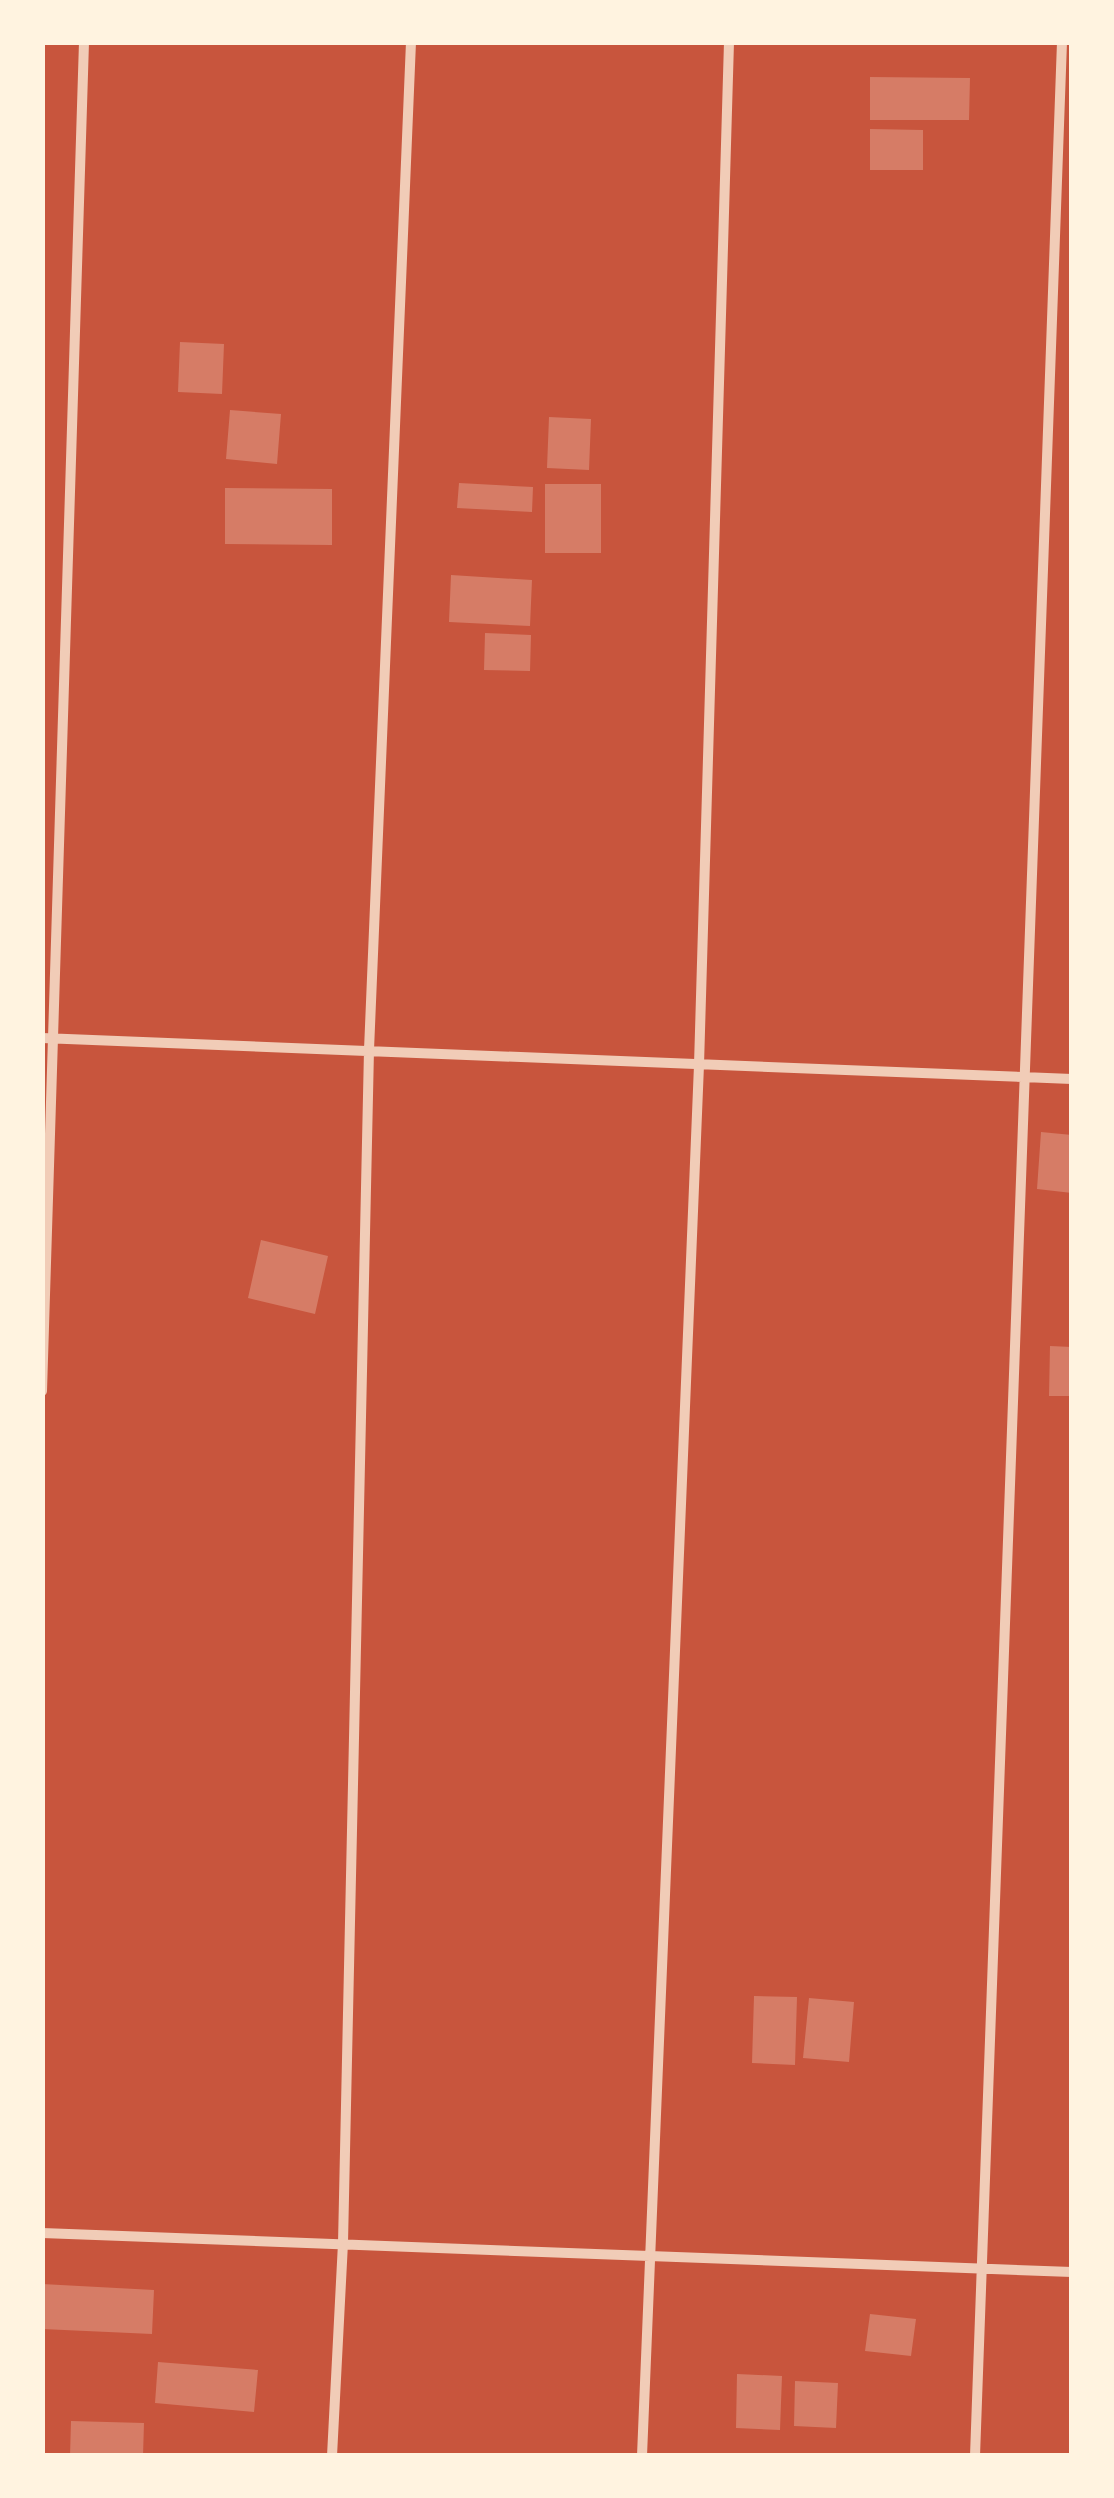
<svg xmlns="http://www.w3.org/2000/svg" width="1114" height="2498" font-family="Merriweather,serif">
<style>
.building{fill:#d67c66}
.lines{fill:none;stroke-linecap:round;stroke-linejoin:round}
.minor{stroke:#f1ccb7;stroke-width:10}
</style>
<rect width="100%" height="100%" fill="#c8553d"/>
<path class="building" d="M870,77L970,78L969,120H870Z
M870,129L923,130V170H870Z
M180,342L224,344L222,394L178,392Z
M230,410L281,414L277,464L226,459Z
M549,417L591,419L589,470L547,468Z
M459,483L533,487L532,512L457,508Z
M545,484H601V553H545Z
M225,488L332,489V545L225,544Z
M451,575L532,580L530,626L449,622Z
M485,633L531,635L530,671L484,670Z
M1041,1132L1072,1135V1193L1037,1189Z
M261,1240L328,1256L315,1314L248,1298Z
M1050,1346L1072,1347V1396H1049Z
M754,1996L797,1997L795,2065L752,2063Z
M809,1998L854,2002L849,2062L803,2058Z
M42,2284L154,2290L152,2334L42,2329Z
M870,2314L916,2319L911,2356L865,2351Z
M158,2362L258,2370L254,2412L155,2403Z
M737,2374L782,2376L780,2430L736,2428Z
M795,2381L838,2383L836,2428L794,2426Z
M71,2421L144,2423L143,2456H70Z"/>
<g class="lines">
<path class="minor" d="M42,1038L1072,1079
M42,1391L84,42
M42,2233L1072,2272
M332,2456L343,2243L369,1050L411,42
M642,2456L699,1065L729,42
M975,2456L1062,42"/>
</g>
<rect width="1114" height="2498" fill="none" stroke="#fff3e0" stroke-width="90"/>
</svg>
